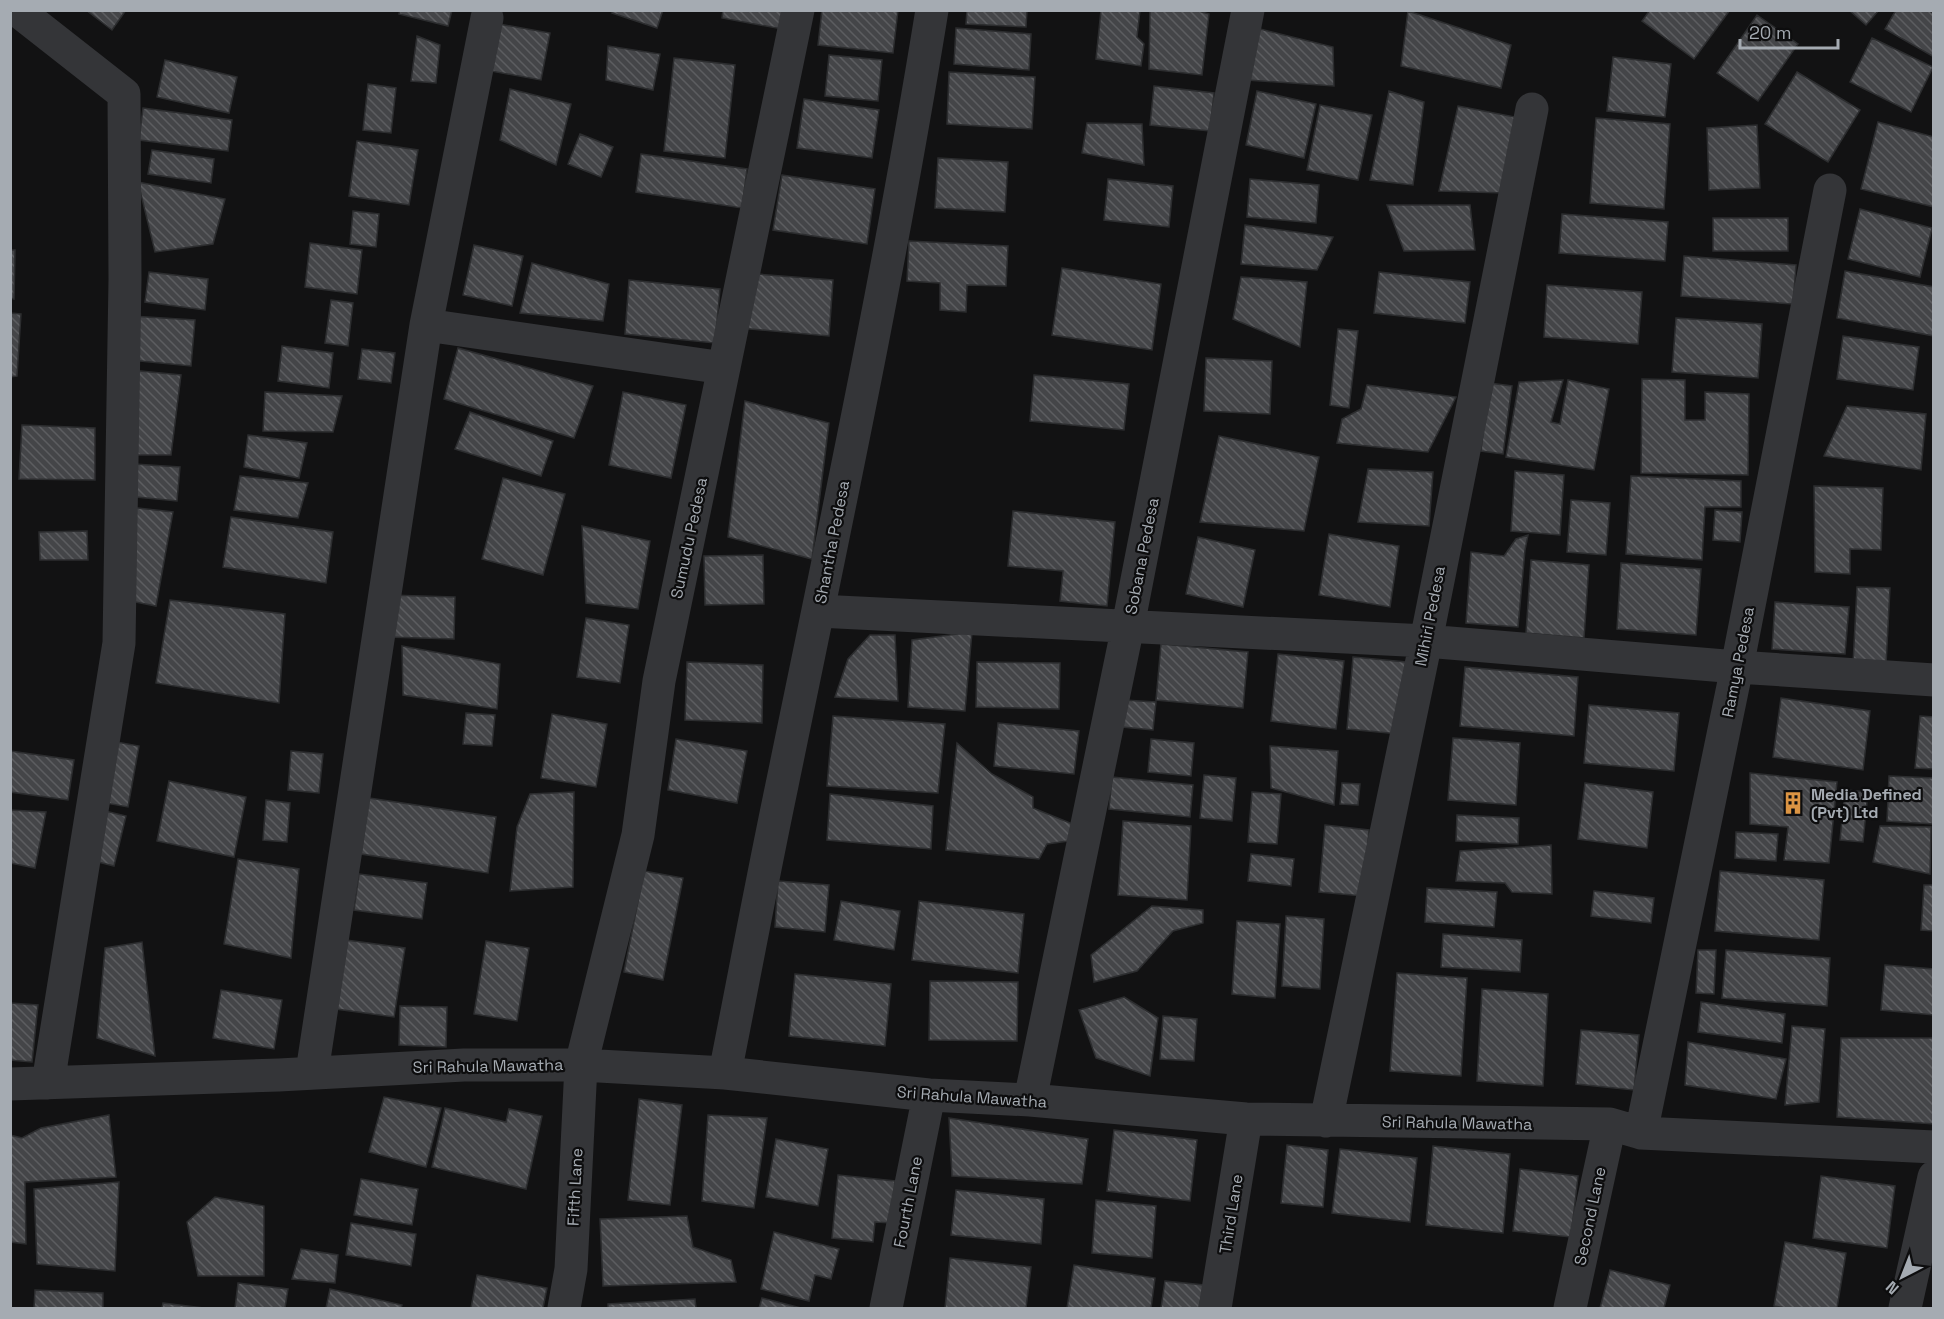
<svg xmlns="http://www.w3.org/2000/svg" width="1944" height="1319" font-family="'Space Grotesk',sans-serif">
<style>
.building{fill:url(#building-back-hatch);stroke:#2c2d2f;stroke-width:1.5}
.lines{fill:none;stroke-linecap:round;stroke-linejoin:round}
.minor{stroke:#343538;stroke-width:33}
.labels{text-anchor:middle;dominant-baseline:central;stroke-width:4.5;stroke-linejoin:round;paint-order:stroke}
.street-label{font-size:16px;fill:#a5abb2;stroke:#0d0d0e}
.poi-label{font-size:16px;font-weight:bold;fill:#a5abb2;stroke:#0d0d0e;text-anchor:start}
</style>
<defs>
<pattern id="building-back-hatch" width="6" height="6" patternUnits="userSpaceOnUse" patternTransform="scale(1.5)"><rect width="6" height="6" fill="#444548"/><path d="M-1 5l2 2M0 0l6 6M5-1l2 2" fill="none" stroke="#5c5d60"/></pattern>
</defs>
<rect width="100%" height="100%" fill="#121213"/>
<path class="building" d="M86,10H126L112,30Z
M400,10H452L448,26L399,14Z
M613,10H663L657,28L612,13Z
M723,10H786L782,29L722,18Z
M822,10H898L893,53L818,45Z
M967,10H1027L1026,27L966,24Z
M1101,10H1140L1137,37L1144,44L1141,66L1096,59Z
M1150,10H1195L1209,14L1202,75L1149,69Z
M1650,10H1730L1694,59L1642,21Z
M1849,10H1879L1866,25Z
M1896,10H1928L1934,14V57L1885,29Z
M1408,11L1511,45L1501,88L1401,66Z
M1757,15L1798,44L1758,101L1717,73Z
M499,24L550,33L541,80L491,71Z
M956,28L1031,34L1029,70L954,64Z
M1260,29L1333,47L1334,86L1247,80Z
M417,36L440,45L436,83L411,81Z
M1872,38L1933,67L1911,112L1850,82Z
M608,46L660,54L653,90L606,80Z
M829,55L882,60L878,101L825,96Z
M1613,57L1671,64L1665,117L1607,111Z
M674,58L735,65L725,158L664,151Z
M165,60L237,77L229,113L157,97Z
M949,72L1035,77L1032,129L947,124Z
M1797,72L1860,110L1828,162L1765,124Z
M368,84L396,88L391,133L363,130Z
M1154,86L1214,93L1210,131L1150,125Z
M510,89L571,104L556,165L500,140Z
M1257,91L1316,104L1304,158L1246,145Z
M1389,91L1424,102L1413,185L1370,180Z
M804,99L879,110L872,158L797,148Z
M1320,105L1372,115L1358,180L1307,170Z
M1458,106L1515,117L1505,193L1439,191Z
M143,108L232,120L228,151L139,140Z
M1596,118L1670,124L1664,209L1590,203Z
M1878,122L1934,137V207L1861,189Z
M1087,123L1142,124L1144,165L1082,153Z
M1757,125L1760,188L1709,190L1707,128Z
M580,134L613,147L601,177L568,164Z
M357,141L418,150L409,205L349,196Z
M152,150L214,159L211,183L148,174Z
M641,154L747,169L742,208L636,192Z
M938,158L1008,162L1005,212L935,208Z
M782,175L875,189L867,244L773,230Z
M1108,179L1173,186L1169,227L1104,220Z
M1250,179L1319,185L1316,223L1247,217Z
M138,182L225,199L213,244L155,252Z
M1387,205H1470L1475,250L1404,251Z
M1860,209L1932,228L1920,277L1848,259Z
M353,211L379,214L376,247L350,244Z
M1562,214L1668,222L1665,261L1559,253Z
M1713,218H1788V251H1713Z
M1245,225L1333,237L1317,270L1241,264Z
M909,241L1008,246L1006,286L967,285L966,312L940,310V283L907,281Z
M310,243L362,250L357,294L305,287Z
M474,245L523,256L512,306L463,295Z
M10,250H15L14,299L10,298Z
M1684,256L1796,265L1793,304L1681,296Z
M532,263L609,284L603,321L520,313Z
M1062,268L1161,284L1152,350L1052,335Z
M1845,271L1934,287V336L1837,318Z
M149,272L208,279L205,310L145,302Z
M1379,272L1470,282L1465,323L1374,313Z
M744,273L833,280L829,336L740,328Z
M1241,277L1307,282L1300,347L1233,319Z
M629,280L720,289L715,343L625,334Z
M1547,285L1642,292L1638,344L1544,337Z
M331,300L353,303L348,346L325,343Z
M10,313L21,314L17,376L10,377Z
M131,316L195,320L191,366L130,360Z
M1676,318L1762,324L1758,378L1672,372Z
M1338,329L1358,331L1349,408L1330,405Z
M1843,336L1919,347L1913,390L1837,379Z
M282,346L333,353L329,388L278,381Z
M458,348L593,386L574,438L444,399Z
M362,349L395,353L391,383L358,379Z
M1206,358L1272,361L1270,414L1204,411Z
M130,370L181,375L171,455H130Z
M1034,375L1129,384L1124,430L1030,421Z
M1642,379L1685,380V420H1705V392L1749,394L1748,475L1641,473Z
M1563,380L1551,422L1560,424L1568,380L1609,389L1594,470L1506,457L1519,382Z
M1489,383L1512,386L1503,454L1481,451Z
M1367,385L1456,397L1428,452L1337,443L1342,419L1361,409Z
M265,392L342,396L333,432L263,431Z
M623,392L686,405L671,478L609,465Z
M745,401L829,423L812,559L728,537Z
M1847,406L1926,414L1921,470L1824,456Z
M470,412L553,441L541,476L455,449Z
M22,425L95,428V480L19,479Z
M248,435L307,443L299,478L244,467Z
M1219,436L1319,457L1304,531L1200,522Z
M134,464L180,467L177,501L136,497Z
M1368,469L1433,472L1429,526L1358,522Z
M1515,471L1564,475L1560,535L1511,531Z
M240,476L308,483L298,518L234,510Z
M1631,476L1741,481V507H1705L1702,560L1626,554Z
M503,478L565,494L543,575L482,559Z
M1814,486L1883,488L1881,550L1850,549V574L1815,572Z
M1571,500L1610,503L1606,555L1567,552Z
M129,507L173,512L156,606L130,601Z
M1715,510L1742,512L1740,542L1713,540Z
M1013,511L1115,522L1107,606L1060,601L1063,571L1008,566Z
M231,517L333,532L326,583L223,567Z
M582,526L650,541L638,609L586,603Z
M87,531L88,560H40L39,532Z
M1329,534L1399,546L1390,607L1319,595Z
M1528,535L1525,550L1518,627L1466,623L1471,552L1504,556L1516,539Z
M1198,537L1255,550L1243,607L1186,594Z
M763,555L764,604L705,605L704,556Z
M1531,560L1589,565L1584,638L1526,633Z
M1621,563L1701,569L1696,635L1617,629Z
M1857,587L1890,588L1886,665L1853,664Z
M388,595L455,597L454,639L387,637Z
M170,600L285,614L279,703L156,683Z
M1775,602L1849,607L1845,654L1772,649Z
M586,618L629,625L620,683L577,677Z
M972,632L965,711L908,707L912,640Z
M870,635H895L898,701L835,697L848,659Z
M1161,644L1248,652L1243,708L1156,700Z
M402,646L500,664L497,709L403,695Z
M1278,654L1344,661L1336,729L1271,721Z
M1353,657L1406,662L1399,734L1347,729Z
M687,662L763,665L762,723L685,720Z
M977,662L1060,663L1059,709L976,707Z
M1465,667L1578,677L1574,736L1460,726Z
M1781,698L1870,711L1863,770L1773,757Z
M1124,700L1156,702L1153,730L1122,727Z
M1589,705L1679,713L1674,771L1584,763Z
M466,713L495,715L492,746L463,744Z
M552,714L607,724L596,787L541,778Z
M833,716L945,724L938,793L827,786Z
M1920,716L1934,717V769L1915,768Z
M998,723L1079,731L1074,774L994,766Z
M1453,738L1520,743L1516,805L1448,800Z
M676,739L747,751L737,803L668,790Z
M1151,739L1194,743L1191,776L1148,772Z
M111,741L139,746L128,807L100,802Z
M957,743L992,774L1033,797V808L1075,825V840L1047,844L1039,859L946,850Z
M1270,746L1338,751L1334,805L1271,788Z
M10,751L74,760L68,800L10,792Z
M291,751L323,754L319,793L288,790Z
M1750,773L1837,782L1829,863L1784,860L1788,827L1750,824Z
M1204,775L1236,778L1232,821L1200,818Z
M1889,776L1934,778V824L1887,821Z
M1112,777L1193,785L1190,817L1109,809Z
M169,781L246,797L234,857L157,841Z
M1342,783L1360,784L1358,805L1340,804Z
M1585,783L1653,792L1647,848L1578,839Z
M1845,790L1868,792L1863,842L1840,840Z
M574,792L573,887L510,891L517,827L530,794Z
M1252,792L1281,794L1277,844L1248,842Z
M830,794L933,806L931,849L827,840Z
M369,798L496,817L488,873L361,854Z
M266,800L290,803L287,842L263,840Z
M10,810L46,812L35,868L10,863Z
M101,810L126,816L114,866L90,860Z
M1457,815L1519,818L1518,844L1456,841Z
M1123,821L1191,826L1187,900L1118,895Z
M1325,825L1369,830L1363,896L1319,892Z
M1880,826L1931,827L1930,874L1873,862Z
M1736,832L1778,834L1776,861L1735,858Z
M1551,845L1552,894L1512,892L1505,883L1456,881L1460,851Z
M1251,854L1294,859L1291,886L1248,881Z
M238,859L299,869L291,958L224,944Z
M644,871L683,878L663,980L624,972Z
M1720,871L1824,880L1819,940L1715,931Z
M359,874L427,883L422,919L354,910Z
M778,881L829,885L825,932L775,927Z
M1924,885H1934V931L1921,930Z
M1427,888L1497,892L1494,927L1425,922Z
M1594,891L1654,898L1651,923L1591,916Z
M841,901L900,911L894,950L834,940Z
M919,901L1024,914L1018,973L912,960Z
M1152,906L1203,910V923L1173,931L1137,971L1094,982L1091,955Z
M1286,916L1324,919L1320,989L1282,986Z
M1237,921L1280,924L1275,998L1232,994Z
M1443,934L1522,940L1520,972L1441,967Z
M346,940L405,948L394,1017L336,1009Z
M486,941L529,948L517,1021L474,1014Z
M142,942L155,1056L97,1038L105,948Z
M1698,950H1716L1714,994L1696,993Z
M1726,950L1830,958L1827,1006L1722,998Z
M1885,965L1934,969V1015L1881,1010Z
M1397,973L1467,978L1461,1076L1390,1071Z
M795,974L891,984L885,1046L789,1036Z
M930,981L1018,982L1017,1041L929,1040Z
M1482,989L1548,994L1543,1086L1477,1081Z
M221,990L282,1000L274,1049L213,1038Z
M1124,997L1158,1018L1150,1076L1096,1058L1079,1010Z
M1701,1002L1785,1014L1782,1043L1698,1032Z
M10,1003L38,1005L32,1062L10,1060Z
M400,1006L447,1007L446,1047L399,1045Z
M1163,1016L1197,1019L1194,1061L1160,1059Z
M1792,1026L1825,1029L1819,1102L1785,1105Z
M1581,1030L1639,1035L1634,1090L1576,1084Z
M1841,1038H1934V1124L1837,1117Z
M1688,1042L1786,1059L1776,1099L1685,1085Z
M384,1097L441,1108L426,1167L369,1152Z
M639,1099L682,1105L670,1205L628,1200Z
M445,1108L506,1122L509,1109L542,1116L526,1189L432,1167Z
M109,1115L116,1177L25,1182L26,1244L10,1242V1135L22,1138L41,1128Z
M708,1115L767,1118L754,1208L702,1201Z
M949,1118L1088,1139L1082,1184L952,1176Z
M1114,1130L1197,1140L1190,1201L1107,1191Z
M776,1139L828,1149L818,1206L766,1197Z
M1287,1145L1328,1150L1323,1207L1281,1203Z
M1433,1146L1510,1154L1503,1233L1426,1225Z
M1340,1149L1417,1158L1410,1222L1332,1213Z
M1520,1169L1578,1176L1571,1237L1513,1231Z
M838,1175L895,1181L892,1223L875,1222L873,1242L832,1238Z
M1821,1176L1895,1186L1887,1248L1813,1238Z
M361,1179L418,1189L412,1225L354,1215Z
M119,1182L115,1271L37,1264L34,1189Z
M956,1190L1044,1199L1041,1244L951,1235Z
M215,1197L264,1206V1276H198L187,1222Z
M1096,1200L1156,1206L1152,1258L1092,1253Z
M687,1216L693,1247L731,1260L736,1282L603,1286L600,1219Z
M351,1223L416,1234L411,1266L346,1255Z
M774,1232L839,1249L831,1279L815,1275L809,1301L761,1289Z
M1785,1242L1846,1253L1837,1308H1786L1774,1306Z
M301,1249L338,1255L335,1283L292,1279Z
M950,1258L1031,1267L1026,1308H945Z
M1074,1265L1155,1278L1151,1308H1067Z
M1610,1270L1670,1285L1664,1308H1600Z
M477,1275L547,1288L543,1308H471Z
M1165,1281L1204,1285L1199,1308H1161Z
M238,1283L288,1289L285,1308H235Z
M330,1289L402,1305L401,1308H326Z
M35,1290L103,1293V1308H34Z
M762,1298L801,1308H759Z
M695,1299L696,1308H608V1304Z
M163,1303L204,1308H162Z"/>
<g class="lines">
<path class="minor" d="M17,10L124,94L125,279L119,643L48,1083
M426,325L724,368
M818,611L1426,641L1737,667L1934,680
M312,1072L426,325L487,18
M725,1073C744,977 762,880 782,785C835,527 890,270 932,10
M10,1084L279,1075L464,1065H581L725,1073L929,1095L1030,1100L1246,1119L1610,1124L1641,1133L1934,1147
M1030,1100L1128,626L1248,10
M1326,1121L1426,641L1532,109
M1641,1133L1737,667L1830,190
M564,1308L571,1269L581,1065L638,835L659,681L798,10
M886,1308L929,1095
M1215,1308L1246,1119
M1570,1308L1610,1124
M1905,1308L1934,1177"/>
</g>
<defs>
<g id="building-bare" transform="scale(1.8)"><path d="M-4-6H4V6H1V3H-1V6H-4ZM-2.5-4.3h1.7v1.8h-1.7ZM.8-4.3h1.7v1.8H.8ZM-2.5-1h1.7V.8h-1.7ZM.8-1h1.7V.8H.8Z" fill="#db9443" stroke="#0d0d0e" stroke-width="2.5" paint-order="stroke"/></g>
</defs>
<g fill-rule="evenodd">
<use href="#building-bare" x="1793" y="803"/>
</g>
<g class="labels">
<g class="street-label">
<text transform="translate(689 538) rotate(-78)">Sumudu Pedesa</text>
<text transform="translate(832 542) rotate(-79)">Shantha Pedesa</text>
<text transform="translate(1142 556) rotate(-79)">Sobana Pedesa</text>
<text transform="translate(1430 616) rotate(-79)">Mihiri Pedesa</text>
<text transform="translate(1738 662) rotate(-79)">Ramya Pedesa</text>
<text transform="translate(488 1066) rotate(-1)">Sri Rahula Mawatha</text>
<text transform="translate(972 1097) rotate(4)">Sri Rahula Mawatha</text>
<text transform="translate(1457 1123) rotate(1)">Sri Rahula Mawatha</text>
<text transform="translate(575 1187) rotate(-87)">Fifth Lane</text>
<text transform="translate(908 1202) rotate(-79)">Fourth Lane</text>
<text transform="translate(1231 1214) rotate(-81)">Third Lane</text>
<text transform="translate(1590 1216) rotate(-78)">Second Lane</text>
</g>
<g class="poi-label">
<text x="1811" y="794">Media Defined<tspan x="1811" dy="18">(Pvt) Ltd</tspan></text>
</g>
</g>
<rect width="1944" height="1319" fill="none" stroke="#a5abb2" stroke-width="24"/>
<g transform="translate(1902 1277) rotate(222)" stroke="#0d0d0e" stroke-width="4.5" paint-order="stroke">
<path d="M0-4.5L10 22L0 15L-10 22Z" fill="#a5abb2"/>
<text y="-9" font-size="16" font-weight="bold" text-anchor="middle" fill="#a5abb2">N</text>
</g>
<path d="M1740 39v9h98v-9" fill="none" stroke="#a5abb2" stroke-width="3"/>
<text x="1749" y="39" font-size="18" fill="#a5abb2" stroke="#0d0d0e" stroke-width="4.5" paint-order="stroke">20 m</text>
</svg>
